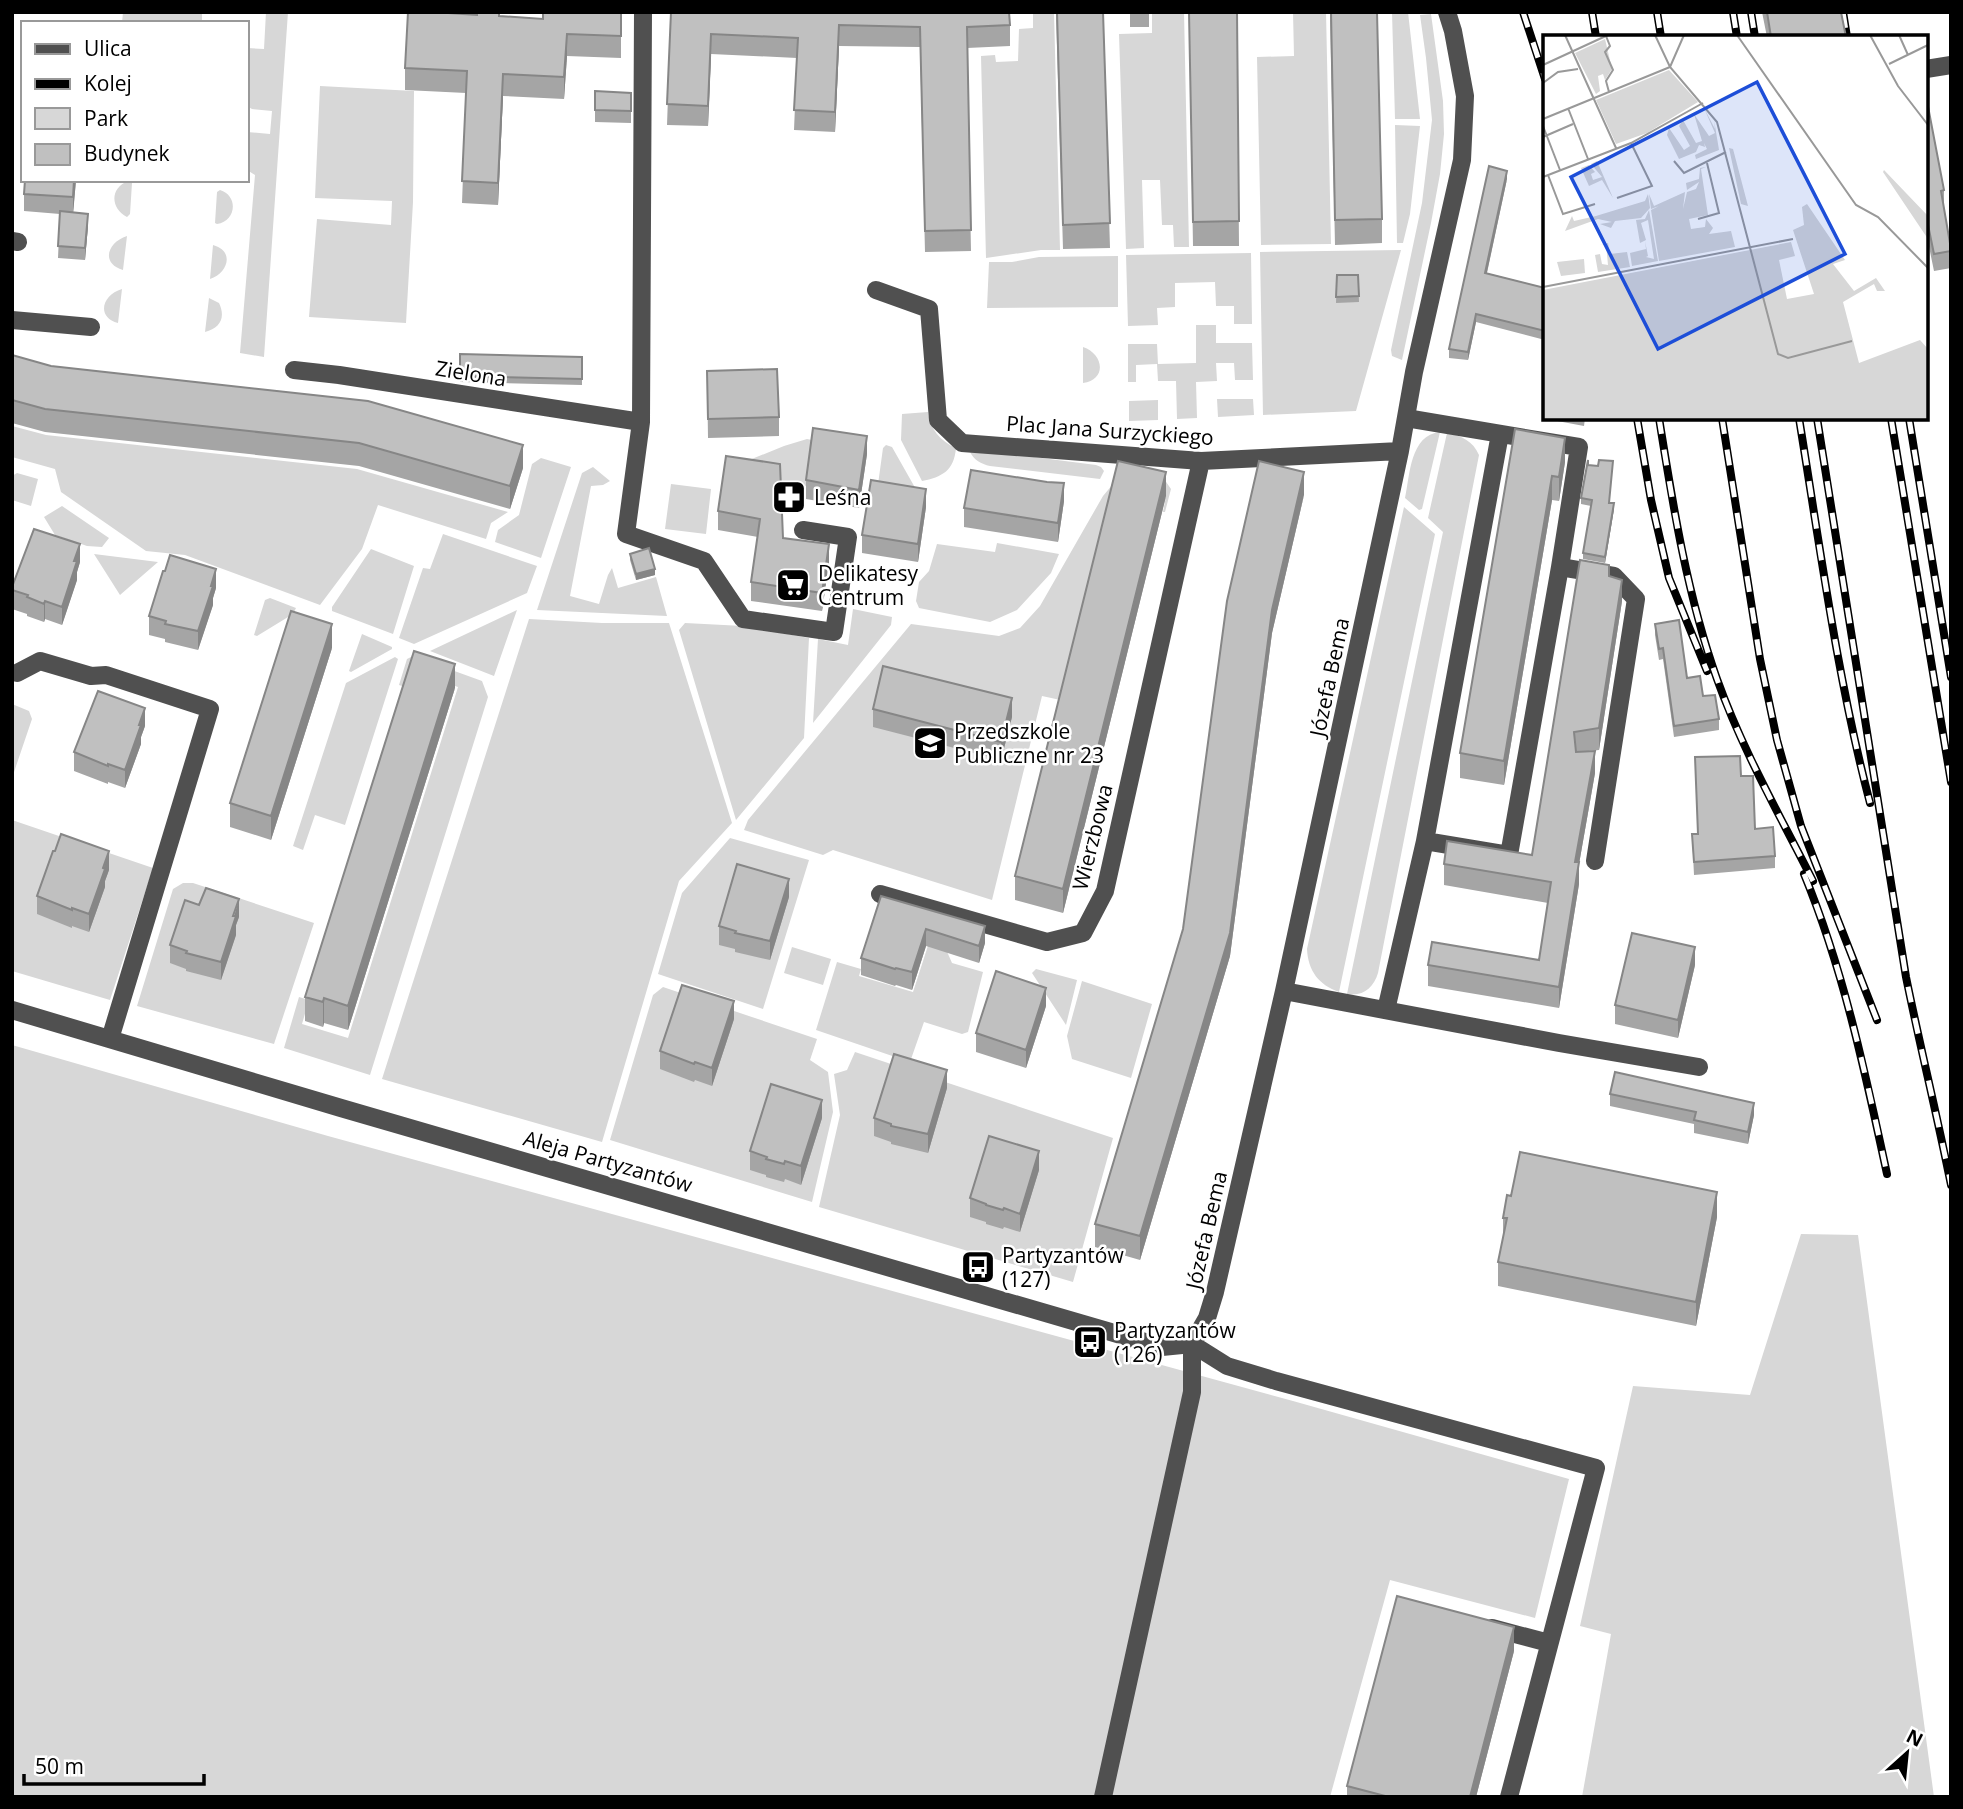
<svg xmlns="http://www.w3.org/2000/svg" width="1963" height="1809" font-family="'Open Sans',sans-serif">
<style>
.green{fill:#d7d7d7}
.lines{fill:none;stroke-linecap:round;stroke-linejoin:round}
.minor{stroke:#505050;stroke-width:18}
.rail-casing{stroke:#000;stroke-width:8}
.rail{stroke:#fff;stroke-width:5;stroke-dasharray:16;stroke-linecap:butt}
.wall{fill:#a5a5a5}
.shaded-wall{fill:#868686}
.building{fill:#c0c0c0;stroke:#868686;stroke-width:2}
.labels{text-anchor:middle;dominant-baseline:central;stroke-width:5;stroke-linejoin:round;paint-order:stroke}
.street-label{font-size:21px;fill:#000;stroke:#fff}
.poi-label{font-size:21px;fill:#000;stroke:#fff;text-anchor:start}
.inset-road{fill:none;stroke:#999;stroke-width:2}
.view{fill:#1d4ed8;fill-opacity:0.15;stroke:#1d4ed8;stroke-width:3.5}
.inset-edge{fill:none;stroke:#000;stroke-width:3.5}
</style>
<rect width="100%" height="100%" fill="#fff"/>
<path class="green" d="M123,12H202V23H122Z
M266,12H288L264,357L240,353L255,175L247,170V132L270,134L272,111L252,109L247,106V48L264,49Z
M1033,12H1054L1060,250H1041L986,258L981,56L995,55L996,62L1018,61L1019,29L1033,28Z
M1152,12H1184L1189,247H1174L1173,225H1162L1160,180H1142L1144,248L1126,249L1119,34L1152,33Z
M1293,12H1326L1331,244L1261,245L1257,57L1294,56Z
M1392,12H1408L1420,119H1395Z
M1431,14L1443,101L1444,134L1440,174L1431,223L1402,360L1392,356L1391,350L1422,203L1432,120L1426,58L1420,15Z
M320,86L414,91L413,202L406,323L309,317L317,219L391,225L392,201L315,198Z
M1395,125L1420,126L1410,214L1403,243H1397Z
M128,181L132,183L130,214L127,217C110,208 110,188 128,181Z
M220,190C239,196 236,221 217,224L215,223L217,192Z
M127,236L123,270C100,263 108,242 127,236Z
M213,245C235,251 228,273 210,279Z
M1401,250L1356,411L1263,415L1260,252Z
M1251,253L1252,324H1234V306H1216L1215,282L1175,283V307L1157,308L1158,325L1128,326L1126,255Z
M1118,256V307L987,308L989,262H1012L1039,257Z
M122,289L118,323C96,317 102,295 122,289Z
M209,298L219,303C226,318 220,328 205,332Z
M1196,325H1216V343H1252L1253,380H1235L1234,363H1216L1217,381L1196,382L1197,418L1177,419L1176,381H1158L1157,364L1136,365V382H1128V344H1157L1158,364L1196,363Z
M1083,347C1104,354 1107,380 1083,383Z
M1217,399H1253L1254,415L1218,417Z
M1158,400V420L1129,421V401Z
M928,412C930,429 940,441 956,448C954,471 942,477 922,481L901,440L902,414Z
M12,426L46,435L357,469L508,512L491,523L486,539L378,505L362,549L320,605L185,555L146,551L61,492L55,469L12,457Z
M1440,432L1422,509L1419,510L1405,498C1410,475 1410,435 1440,432Z
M1447,433C1462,436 1473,441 1479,455L1378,973C1374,987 1363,997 1347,994L1443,532L1428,518Z
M807,439L812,440L807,486L736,475L737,465L784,446Z
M886,445L892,447L926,507L876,499L883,448Z
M971,449L1096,465L1101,467L1104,471L1100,479L990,466C981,464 974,460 970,452Z
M541,458L571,467L541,558L495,542L498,530L519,515L532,464Z
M593,467L610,481L603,485L591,486L570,596L599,604L608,575L612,568L618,588L656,577L667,616L537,610L582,473Z
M17,473L38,479L31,506L12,500V476Z
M1162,476L1171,489L1165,512H1163L1166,496L1065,701L1042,696L992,900L833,850L823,855L744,830L748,820L911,624L999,636L1020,628L1040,606L1103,496L1118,478Z
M671,484L711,489L706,534L665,529Z
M62,506L109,538L102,547L87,546L55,535L44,517Z
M1404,507L1435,534L1339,992C1319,985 1308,971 1307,949Z
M443,534L537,566L527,593L414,644L399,638L423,568L430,569Z
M997,543L1059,554L1051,573L1017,610L990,622L919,608L916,601L919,582L929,571L937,544L995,552Z
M371,549L414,566L393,634L332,611V607Z
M94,554L158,562L120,595Z
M270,598L296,608L293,614L257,636L254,635L265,600Z
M853,609L892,617L891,625L813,723L818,639L848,645Z
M517,610L494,676L430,651Z
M529,619L602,623H669L732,823L679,881L602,1142L382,1079Z
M685,623L743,626L809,638L804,738L736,820L679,630Z
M362,634L392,647V649L351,672L349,671Z
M413,656L482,681L488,697L370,1075L284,1048L299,997L309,1000L302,1024L348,1038L458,687L414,672L408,688L399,685L407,659Z
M395,657L398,659L345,825L315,815L303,850L293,846L346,683Z
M12,704L29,711L32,719L12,778Z
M12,820L153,868L110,1000L12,971Z
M730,838L809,860L763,1009L658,974L682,893Z
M183,883H193L314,923L274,1044L137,1006L173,889Z
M935,924L952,963L983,972L968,1032L962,1034L924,1022L910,1062L816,1030L837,962L861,969L859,976L913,992Z
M792,947L831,959L823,985L784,973Z
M1036,969L1077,980L1066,1025L1032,973Z
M1082,981L1152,1004L1131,1078L1072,1059L1067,1036Z
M663,987L817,1039L810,1060L828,1072L833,1112L812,1202L610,1140L653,995Z
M12,1045L328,1136L1293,1401L1569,1479L1535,1618L1390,1580L1330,1797H12Z
M855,1052L1113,1138L1073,1282L819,1207L840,1115L834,1074L847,1070Z
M1801,1234L1858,1235L1934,1797H1582L1611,1634L1580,1626L1633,1386L1750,1395Z"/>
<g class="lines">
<path class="minor" d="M643,12L641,422L626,534L704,561L743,619L834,632L848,537L803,530
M1926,69L1951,65
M12,241L18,242
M876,290L929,309L938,420L962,443L1201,461L1400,451
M12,320L91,327
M294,370L339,375L641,422
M1560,567L1614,576L1636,599L1595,861
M17,673L40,661L91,676L106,675L210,709L110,1039
M1425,841L1500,434
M880,894L1047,942L1083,933L1105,891L1201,461
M1284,991L1559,1043L1699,1067
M12,1010L341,1108L1162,1347L1192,1344
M1386,1010L1425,841L1509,855L1560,567L1579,447L1406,418
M1192,1344L1227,1366L1276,1381L1596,1468L1509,1797
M1492,1628L1549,1643
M1103,1797L1192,1392V1344L1207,1318L1215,1292L1284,991L1400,451L1414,372L1462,160L1465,96L1453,31L1447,12"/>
<g class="rail-casing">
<path id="rail" d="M1523,12L1545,79
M1592,12L1596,37
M1657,12L1661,37
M1733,12L1737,37
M1751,12L1755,37
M1843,12L1847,37
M1637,418L1651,500L1669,578L1707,671
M1659,418C1673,506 1687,595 1717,679C1742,749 1779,814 1813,881
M1722,418L1760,659L1777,740L1801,826L1877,1020
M1799,418C1820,547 1837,677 1870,803
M1817,418L1906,977C1920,1046 1937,1115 1951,1185
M1891,418L1951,782
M1909,418L1951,677
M1804,874C1844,971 1865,1072 1887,1174"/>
</g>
<use href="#rail" class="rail"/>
</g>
<path class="wall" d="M621,12V58L567,56L564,99L503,96L498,205L462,203L466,93L405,90V68L434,13L543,19Z
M671,12L1010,25V46L967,48L971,251L925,252L920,47L839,46L835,132L794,130L797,58L711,54L708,126L667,125Z
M1056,12H1103L1110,248L1063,249Z
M1130,12H1149V27H1130Z
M1189,12H1237L1239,246H1193Z
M1330,12L1382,219V243L1335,245Z
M1762,12H1841L1846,37H1767Z
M595,91L631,93V123L595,122Z
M1926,96L1944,190V207L1951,249V268L1934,271L1926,232Z
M1507,179L1487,273L1545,288V340L1476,322L1468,360L1449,358V349Z
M76,180L73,212L88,226L85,260L58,258L60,214L24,211V194Z
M1337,275H1358L1359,302L1336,303Z
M460,354L582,357V385L460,382Z
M12,355L51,366L523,468L510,509L359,466L45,432L12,423Z
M707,371L779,417V436L708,438Z
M1552,418H1585L1584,426L1552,420Z
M1515,429L1565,462L1559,501L1552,500L1504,785L1460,778V753Z
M867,454L859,508L806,499V480Z
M726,456L783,538L829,562L822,611L751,601V582L758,537L718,530V511Z
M1588,465L1614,509L1605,563L1583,559V553L1591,506L1581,504V498Z
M1304,495L1272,633L1230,956L1140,1260L1095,1247V1224L1183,929Z
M1166,496L1063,913L1015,900V876Z
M1064,501L1058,542L964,527V508Z
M926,507L918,562L862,553V535Z
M630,554L655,575L636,580L630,560Z
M80,562L77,572V580L62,625L45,619L44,622L27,616V614L12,609V587Z
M1609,576L1622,601L1599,750L1588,751L1595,773L1579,864V884L1559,1008L1428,986V965L1539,960L1548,903L1444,885V864L1532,855Z
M216,588L213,598V605L198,650L165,642V639L149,635V616Z
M1655,624L1687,678L1703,696L1719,719V730L1674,737L1663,659L1659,660L1655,635Z
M332,648L271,840L230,827V803Z
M455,688L348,1030L324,1023L323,1027L305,1021V997Z
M873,709L1012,717L1001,760L873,727Z
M145,726L141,737V744L125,788L108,782V784L74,771V752Z
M1755,829L1775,856V868L1694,875L1692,834Z
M109,870L105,881V887L89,932L72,926V928L37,914V896Z
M881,896L985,943L979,963L926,946L912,990L896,985L895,986L861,975V958Z
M789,897L770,960L735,952V949L719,945V926Z
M239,917L236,925V935L221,980L186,971V969L170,963V945Z
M1695,965L1678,1038L1615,1024V1005Z
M1046,1006L1026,1068L976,1052V1033Z
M734,1019L712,1086L695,1080L694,1082L660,1069V1051Z
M947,1088L928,1153L891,1144V1142L874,1136V1118Z
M1610,1094L1754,1115L1748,1144L1694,1133V1124L1610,1106Z
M822,1118L801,1185L785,1179L784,1182L766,1177V1175L750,1170V1151Z
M1039,1170L1020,1232L1004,1227L1003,1229L986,1224V1222L970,1217V1198Z
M1717,1217L1696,1326L1498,1286V1262L1503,1238V1218Z
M1514,1651L1476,1797H1347V1786Z"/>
<path class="shaded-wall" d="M839,25V46L835,132V112Z
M567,34V56L564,99V77Z
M711,34V54L708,126V106Z
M503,74V96L498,205V183Z
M1507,171V179L1485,281V273Z
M74,180H76L73,215V197Z
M88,214V226L85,260V248Z
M1476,314V322L1468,360V352Z
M867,436V454L859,508V490Z
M1565,438V462L1559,501V477Z
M523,445V468L510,509V486Z
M1166,472V496L1063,913V889Z
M1304,472V495L1272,633L1230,956L1140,1260V1236L1272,610Z
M1552,476V500L1504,785V761Z
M1064,483V501L1058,542V523Z
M926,489V507L918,562V544Z
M1614,503V509L1605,563V557Z
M80,544V562L77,572V580L62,625V607L74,561Z
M829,544V562L822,611V593Z
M216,569V588L213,598V605L198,650V631Z
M655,569V575L636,580V574Z
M1622,580V601L1599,750V728Z
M45,601V619L44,622V604Z
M332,624V648L271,840V816Z
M455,664V688L348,1030V1006Z
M1012,698V717L1001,760V742Z
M145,708V726L141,737V744L125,788V770Z
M1595,751V773L1579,864V884L1559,1008V987L1575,862Z
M109,851V870L105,881V887L89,932V914Z
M789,879V897L770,960V941Z
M239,899V917L236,925V935L221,980V962Z
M985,926V943L979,963V946Z
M926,929V946L912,990V972Z
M1695,947V965L1678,1038V1020Z
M1046,988V1006L1026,1068V1050Z
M324,998V1023L323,1027V1002Z
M734,1001V1019L712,1086V1068Z
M947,1070V1088L928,1153V1134Z
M822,1100V1118L801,1185V1166Z
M1754,1103V1115L1748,1144V1132Z
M1039,1151V1170L1020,1232V1214Z
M1717,1192V1217L1696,1326V1302Z
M1514,1627V1651L1476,1797H1470Z"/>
<path class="building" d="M408,12H433L477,15V12L499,13V16L543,19V12H621V36L567,34L564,77L503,74L498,183L462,181L467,71L405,68Z
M671,12H1009L1010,25L967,27L971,230L925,231L920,27L839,25L835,112L794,110L798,38L711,34L708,106L667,104Z
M1057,12H1103L1110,223L1063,225Z
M1189,12H1237L1239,221L1193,222Z
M1331,12H1377L1382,219L1335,220Z
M1767,12H1841L1846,37H1771Z
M595,91L631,93V111L595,110Z
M1926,96L1944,190L1941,191L1951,249V251L1934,254L1926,215Z
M1489,166L1507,171L1485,273L1545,288V331L1476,314L1468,352L1449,349Z
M25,180H74L73,197L24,194Z
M60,211L88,214L85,248L58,246Z
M1337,275H1358L1359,296L1336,297Z
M460,354L582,357V379L460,376Z
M12,355L51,366L368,401L523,445L510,486L359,443L45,409L12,400Z
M777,369L779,417L708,419L707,371Z
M813,428L867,436L859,490L806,480Z
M1515,429L1565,438L1559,477L1552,476L1504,761L1460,753Z
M726,456L780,464L783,538L829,544L822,593L751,582L760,519L718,511Z
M1588,460V465L1598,466L1599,460L1613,461L1609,503H1614L1605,557L1583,553L1592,500L1581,498Z
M1118,461L1166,472L1063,889L1015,876Z
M1259,461L1304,472L1272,610L1230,933L1140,1236L1095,1224L1183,929L1227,601Z
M971,470L1047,482L1064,483L1058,523L964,508Z
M871,480L926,489L918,544L862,535Z
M34,529L80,544L74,561H77L62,607L45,601L44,604L27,597L28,595L12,590V587Z
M649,548L655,569L636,574L630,554Z
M170,555L216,569L211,586H213L198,631L165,624L166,621L149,616L163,571H165Z
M1580,560L1609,565V576L1622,580L1599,728L1574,732L1576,752L1595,751L1575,862H1579L1559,987L1428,965L1432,942L1539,960L1551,882L1444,864L1447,841L1532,855Z
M291,611L332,624L271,816L230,803Z
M1679,620L1687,678L1700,676L1703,696L1715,695L1719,719L1674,726L1663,648L1659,649L1655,624Z
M414,651L455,664L348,1006L324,998L323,1002L305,997Z
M883,666L1012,698L1001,742L873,709Z
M98,691L145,708L139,725H141L125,770L108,764V766L74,752Z
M1740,756L1741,776H1753L1755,829L1773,827L1775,856L1694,862L1692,834H1698L1695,757Z
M61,834L109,851L103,868L105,869L89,914L72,908V910L37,896L53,851H55Z
M737,864L789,879L770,941L735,933L736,931L719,926Z
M206,888L239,899L233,916H236L221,962L186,953L187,951L170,945L185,900L199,905Z
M881,896L985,926L979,946L926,929L912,972L896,968L895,969L861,958Z
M1632,933L1695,947L1678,1020L1615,1005Z
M996,971L1046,988L1026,1050L976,1033Z
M682,985L734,1001L712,1068L695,1062L694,1064L660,1051Z
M894,1054L947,1070L928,1134L891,1126V1124L874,1118Z
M1615,1072L1754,1103L1748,1132L1694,1120L1696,1112L1610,1094Z
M771,1084L822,1100L801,1166L785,1161L784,1164L766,1159L767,1157L750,1151Z
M989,1136L1039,1151L1020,1214L1004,1208L1003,1210L986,1205V1204L970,1198Z
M1520,1152L1717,1192L1696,1302L1498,1262L1507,1218H1503L1507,1195L1511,1196Z
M1397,1596L1514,1627L1470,1797H1389L1347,1786Z"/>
<defs>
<g id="pharmacy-square" transform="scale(1.75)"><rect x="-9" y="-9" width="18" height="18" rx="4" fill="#000" stroke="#fff"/><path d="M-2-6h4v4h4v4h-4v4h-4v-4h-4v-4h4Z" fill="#fff"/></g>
<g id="supermarket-square" transform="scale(1.75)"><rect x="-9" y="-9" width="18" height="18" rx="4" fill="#000" stroke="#fff"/><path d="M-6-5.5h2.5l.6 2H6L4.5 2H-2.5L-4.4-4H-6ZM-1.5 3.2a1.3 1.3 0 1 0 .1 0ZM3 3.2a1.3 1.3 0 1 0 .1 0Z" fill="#fff"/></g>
<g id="school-square" transform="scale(1.75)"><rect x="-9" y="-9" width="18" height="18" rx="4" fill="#000" stroke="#fff"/><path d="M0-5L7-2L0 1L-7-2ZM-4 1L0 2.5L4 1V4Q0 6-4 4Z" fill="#fff"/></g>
<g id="bus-square" transform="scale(1.75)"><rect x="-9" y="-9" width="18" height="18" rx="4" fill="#000" stroke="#fff"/><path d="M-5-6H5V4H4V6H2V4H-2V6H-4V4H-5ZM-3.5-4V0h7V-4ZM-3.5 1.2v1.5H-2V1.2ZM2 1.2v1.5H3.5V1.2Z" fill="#fff"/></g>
</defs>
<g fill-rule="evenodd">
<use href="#pharmacy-square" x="789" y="497"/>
<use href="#supermarket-square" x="793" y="585"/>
<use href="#school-square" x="930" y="743"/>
<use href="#bus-square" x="978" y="1267"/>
<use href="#bus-square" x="1090" y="1342"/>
</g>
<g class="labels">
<g class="street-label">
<text transform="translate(471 373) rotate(9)">Zielona</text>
<text transform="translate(1110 430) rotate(4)">Plac Jana Surzyckiego</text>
<text transform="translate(1329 677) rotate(-78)">Józefa Bema</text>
<text transform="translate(1092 837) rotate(-76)">Wierzbowa</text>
<text transform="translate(608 1161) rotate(16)">Aleja Partyzantów</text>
<text transform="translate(1206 1230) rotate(-77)">Józefa Bema</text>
</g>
<g class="poi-label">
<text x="814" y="497">Leśna</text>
<text x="818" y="573">Delikatesy<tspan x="818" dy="24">Centrum</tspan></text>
<text x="954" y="731">Przedszkole<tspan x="954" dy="24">Publiczne nr 23</tspan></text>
<text x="1002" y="1255">Partyzantów<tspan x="1002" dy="24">(127)</tspan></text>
<text x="1114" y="1330">Partyzantów<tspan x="1114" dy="24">(126)</tspan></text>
</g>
</g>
<g transform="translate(1543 35)">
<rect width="385" height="385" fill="#fff"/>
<path d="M62,4L69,34L62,45L60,39L55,41L57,56L53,59L32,18ZM126,35L155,67L104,98L73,109L53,65ZM161,73L172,94L171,85L176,115L153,124L152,120L164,114L161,108L162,112L156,110L153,117L136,124L124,100L126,93L141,115L147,111L136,91L140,85L153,108L159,106L151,79L166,101L172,98ZM186,113L190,114L205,171L198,169ZM54,126L70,163L59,145L46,151L38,133L46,130L52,137L48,139L50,145L59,142L48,129ZM163,132L158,134L165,180L146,184L148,194L162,192L163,184L170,193L166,199L188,196L192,212L116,226L108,175L116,171L108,174L106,159L111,171L142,157L140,174L144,157L153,154L156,147L144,155L143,148L156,144L157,133ZM341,135L385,181V204L340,137ZM105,159L107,173L98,183L72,186L68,193L57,189L69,187L55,184L22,196L29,181L31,186L53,181L102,166ZM264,169L302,225L290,229L311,256L333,243L342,256H334L331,249L300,267L316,328L377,305L385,314V385H0V255L248,207L252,221L236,225L244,264L271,259L250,195L261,190L259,172ZM106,175L115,226L89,231L87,218L103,214L102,206L105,221L103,222L111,224L105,185L98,188L103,205L97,208L93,185L102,184ZM65,208L67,219L84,217L87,232L55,237L52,220L57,219L59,229L65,230L63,209L57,210ZM41,224L42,238L18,241L14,227Z" fill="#d7d7d7"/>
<path class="inset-road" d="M22,0L73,113M112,0L127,32L174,87L235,319L245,323L309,306M194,0L313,170L335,182L385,233M327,0L355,51L385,90M356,0L365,20M63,1L67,11L62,17L70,35L63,46L66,57M346,29L385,10M0,30L65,0M127,32L141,0M0,48L15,37L35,34M25,73L45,124M0,84L127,32M0,91L17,135M0,102L30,89M131,126L141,138L183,117M5,140L20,179L52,169M0,142L88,108L160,68M74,163L109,151L88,108M155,184L176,178L164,128M0,252L250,204"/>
<path class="view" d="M214,47L302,219L115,314L28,142Z"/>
<rect width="385" height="385" class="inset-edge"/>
</g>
<rect width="1963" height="1809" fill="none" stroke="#000000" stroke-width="28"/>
<rect x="21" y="21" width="228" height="161" fill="#ffffff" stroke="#999999" stroke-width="2"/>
<rect x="35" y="44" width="35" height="10" fill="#505050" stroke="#999999" stroke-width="2"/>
<text x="84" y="56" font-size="21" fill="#000000">Ulica</text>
<rect x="35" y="79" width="35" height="10" fill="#000000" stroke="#999999" stroke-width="2"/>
<text x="84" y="91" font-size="21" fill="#000000">Kolej</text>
<rect x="35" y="108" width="35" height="21" fill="#d7d7d7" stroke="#999999" stroke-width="2"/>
<text x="84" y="126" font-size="21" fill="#000000">Park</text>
<rect x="35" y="144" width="35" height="21" fill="#c0c0c0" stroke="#999999" stroke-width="2"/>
<text x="84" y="161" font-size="21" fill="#000000">Budynek</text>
<g transform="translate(1907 1753) rotate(27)" stroke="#ffffff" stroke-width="5" paint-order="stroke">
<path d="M0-5L12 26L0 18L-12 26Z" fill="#000000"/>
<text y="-10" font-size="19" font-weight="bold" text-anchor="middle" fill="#000000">N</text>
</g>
<path d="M24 1774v10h180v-10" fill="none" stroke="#000000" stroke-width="3.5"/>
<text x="35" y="1774" font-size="21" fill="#000000" stroke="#ffffff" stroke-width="5" paint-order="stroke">50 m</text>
</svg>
